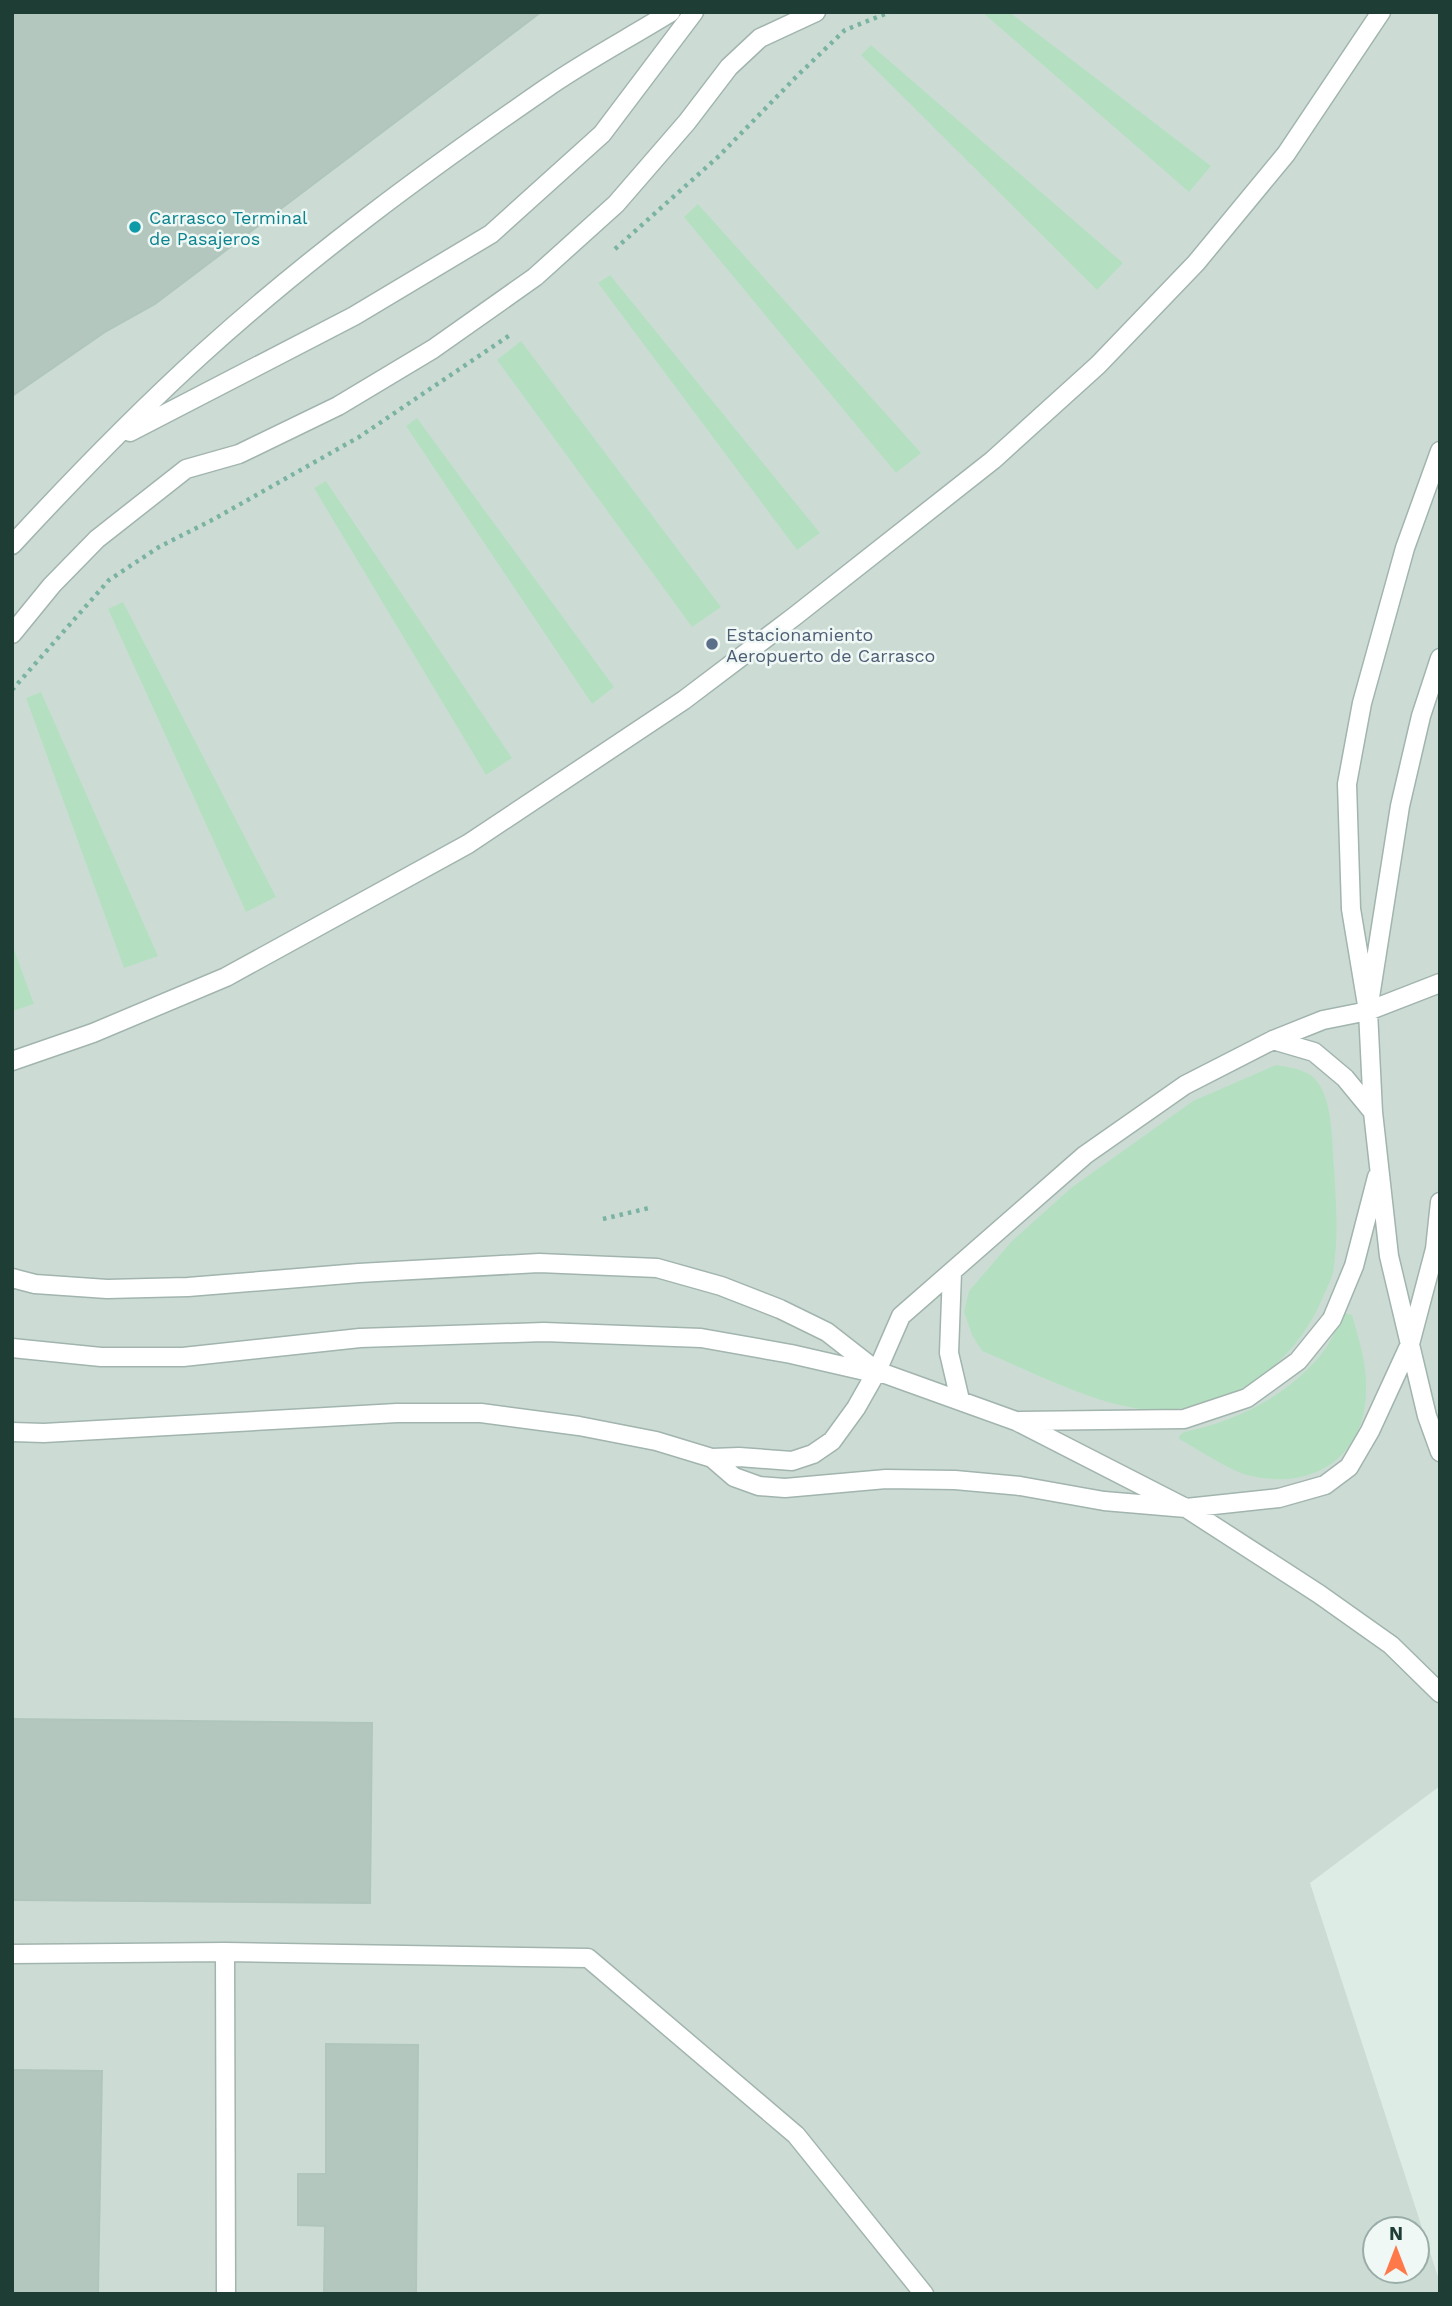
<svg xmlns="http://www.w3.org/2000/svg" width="1452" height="2306" font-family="'Work Sans',sans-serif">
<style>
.built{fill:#ccdcd5;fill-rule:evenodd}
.green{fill:#b4e0c1}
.building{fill:#b3c7bf;stroke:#b0c6bd;stroke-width:2}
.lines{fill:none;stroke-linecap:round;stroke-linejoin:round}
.service-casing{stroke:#a1b4ad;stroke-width:21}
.path{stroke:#7bb3a2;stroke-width:4.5;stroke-dasharray:3.5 5;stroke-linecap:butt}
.service{stroke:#fff;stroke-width:18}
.culture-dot{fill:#0f9aa8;stroke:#eff8f4;stroke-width:2.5}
.service-dot{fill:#5c6f8a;stroke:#eff8f4;stroke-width:2.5}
.labels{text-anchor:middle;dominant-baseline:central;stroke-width:5;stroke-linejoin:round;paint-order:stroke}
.culture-label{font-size:18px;fill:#0d838f;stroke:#eff8f4;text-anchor:start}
.service-label{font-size:18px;fill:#4e5e75;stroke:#eff8f4;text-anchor:start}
</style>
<rect width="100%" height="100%" fill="#deece6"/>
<path class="built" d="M12,12H1440V1786L1310,1883L1440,2283V2294H12ZM1375,2229H1417V2271H1375Z"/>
<path class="green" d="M982,12H1009L1211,166L1189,192Z
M871,45L1123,263L1097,290L861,55Z
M698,204L921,453L896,473L684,217Z
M610,275L820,533L797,550L598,283Z
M521,341L721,607L692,627L497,360Z
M417,418L614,687L592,704L406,426Z
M326,481L512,758L486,775L314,488Z
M123,602L276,897L246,912L108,609Z
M41,692L158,956L124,968L26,698Z
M12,944L34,1004L12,1011Z
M1276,1065C1289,1067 1306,1069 1315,1079C1333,1098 1332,1142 1334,1167C1336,1202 1339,1237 1333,1273C1331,1281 1326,1289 1323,1297C1295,1365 1231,1409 1158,1410C1105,1411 1031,1371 982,1351L972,1335L964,1312L969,1291L1012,1241L1071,1188L1193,1101Z
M1344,1313L1352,1315C1358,1336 1366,1360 1366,1383C1369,1453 1317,1491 1251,1476C1231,1472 1198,1449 1179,1439L1180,1435L1184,1432C1237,1421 1285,1397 1320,1356C1330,1344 1337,1327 1344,1313Z"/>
<path class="building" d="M12,12H541L155,304L105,332L12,396Z
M12,1719L372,1723L370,1903L12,1900Z
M326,2044L418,2045L416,2294H324L325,2226L298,2225V2174H326Z
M12,2070L102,2071L98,2294H12Z"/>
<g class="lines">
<g class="service-casing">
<path id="service" d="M130,432L354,316L491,234L602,134L694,12
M1440,451L1405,548L1362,703L1347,784L1351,909L1368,1011L1373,1112L1389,1256L1427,1416L1440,1452
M12,545C73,479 136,414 202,354C309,257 426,171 545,89C585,61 629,38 671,12
M12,634L52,585L97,539L186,469L239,454L338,406L433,349L535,277L616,204L687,122L729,67L760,38L816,12
M1370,997L1400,806L1421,716L1440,658
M1273,1040L1314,1052L1345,1078L1373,1112
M12,1061L93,1033L226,977L468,844L684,700L795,616L993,460L1098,365L1196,263L1286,154L1381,12
M952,1272L949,1353L960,1400
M12,1278L35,1284L107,1289L188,1287L359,1273L539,1263L657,1268L721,1286L780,1309L827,1332L877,1371L1016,1421L1186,1508L1319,1594L1391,1645L1440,1693
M12,1348L101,1357H183L360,1338L544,1332L701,1338L791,1354L865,1371H875
M1020,1421L1184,1419L1247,1398L1298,1361L1332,1319L1354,1266L1377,1177
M12,1432L44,1433L397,1413H481L579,1426L656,1441L712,1458L739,1457L792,1461L813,1454L832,1441L856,1408L877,1371L901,1316L1085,1155L1185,1085L1273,1040L1323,1020L1368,1011L1440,983
M712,1458L734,1477L759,1486L785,1488L886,1479L955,1480L1020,1486L1104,1501L1186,1508L1279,1498L1325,1485L1349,1467L1370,1431L1410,1344L1435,1249L1440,1202
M225,1952L226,2294
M12,1954L225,1952L588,1958L796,2135L924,2294"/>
</g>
<path class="path" d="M615,249L719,156L798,75L845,30L890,12
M12,690L109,580L159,547L214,519L359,437L510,335
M603,1219L649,1208"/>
<use href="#service" class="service"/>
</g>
<circle class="culture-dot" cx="135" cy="227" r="7"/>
<circle class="service-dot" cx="712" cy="644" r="7"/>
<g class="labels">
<g class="culture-label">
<text x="149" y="217">Carrasco Terminal<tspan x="149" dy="21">de Pasajeros</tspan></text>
</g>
<g class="service-label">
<text x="726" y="634">Estacionamiento<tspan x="726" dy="21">Aeropuerto de Carrasco</tspan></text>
</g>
</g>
<rect width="1452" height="2306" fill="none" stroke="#1e3d35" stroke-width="28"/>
<g transform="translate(1396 2250)"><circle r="33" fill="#eff8f4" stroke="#9bada8" stroke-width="2"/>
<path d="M0-5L12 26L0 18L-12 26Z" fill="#ff7849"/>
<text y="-10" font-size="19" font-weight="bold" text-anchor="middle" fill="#1e3d35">N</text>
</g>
</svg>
